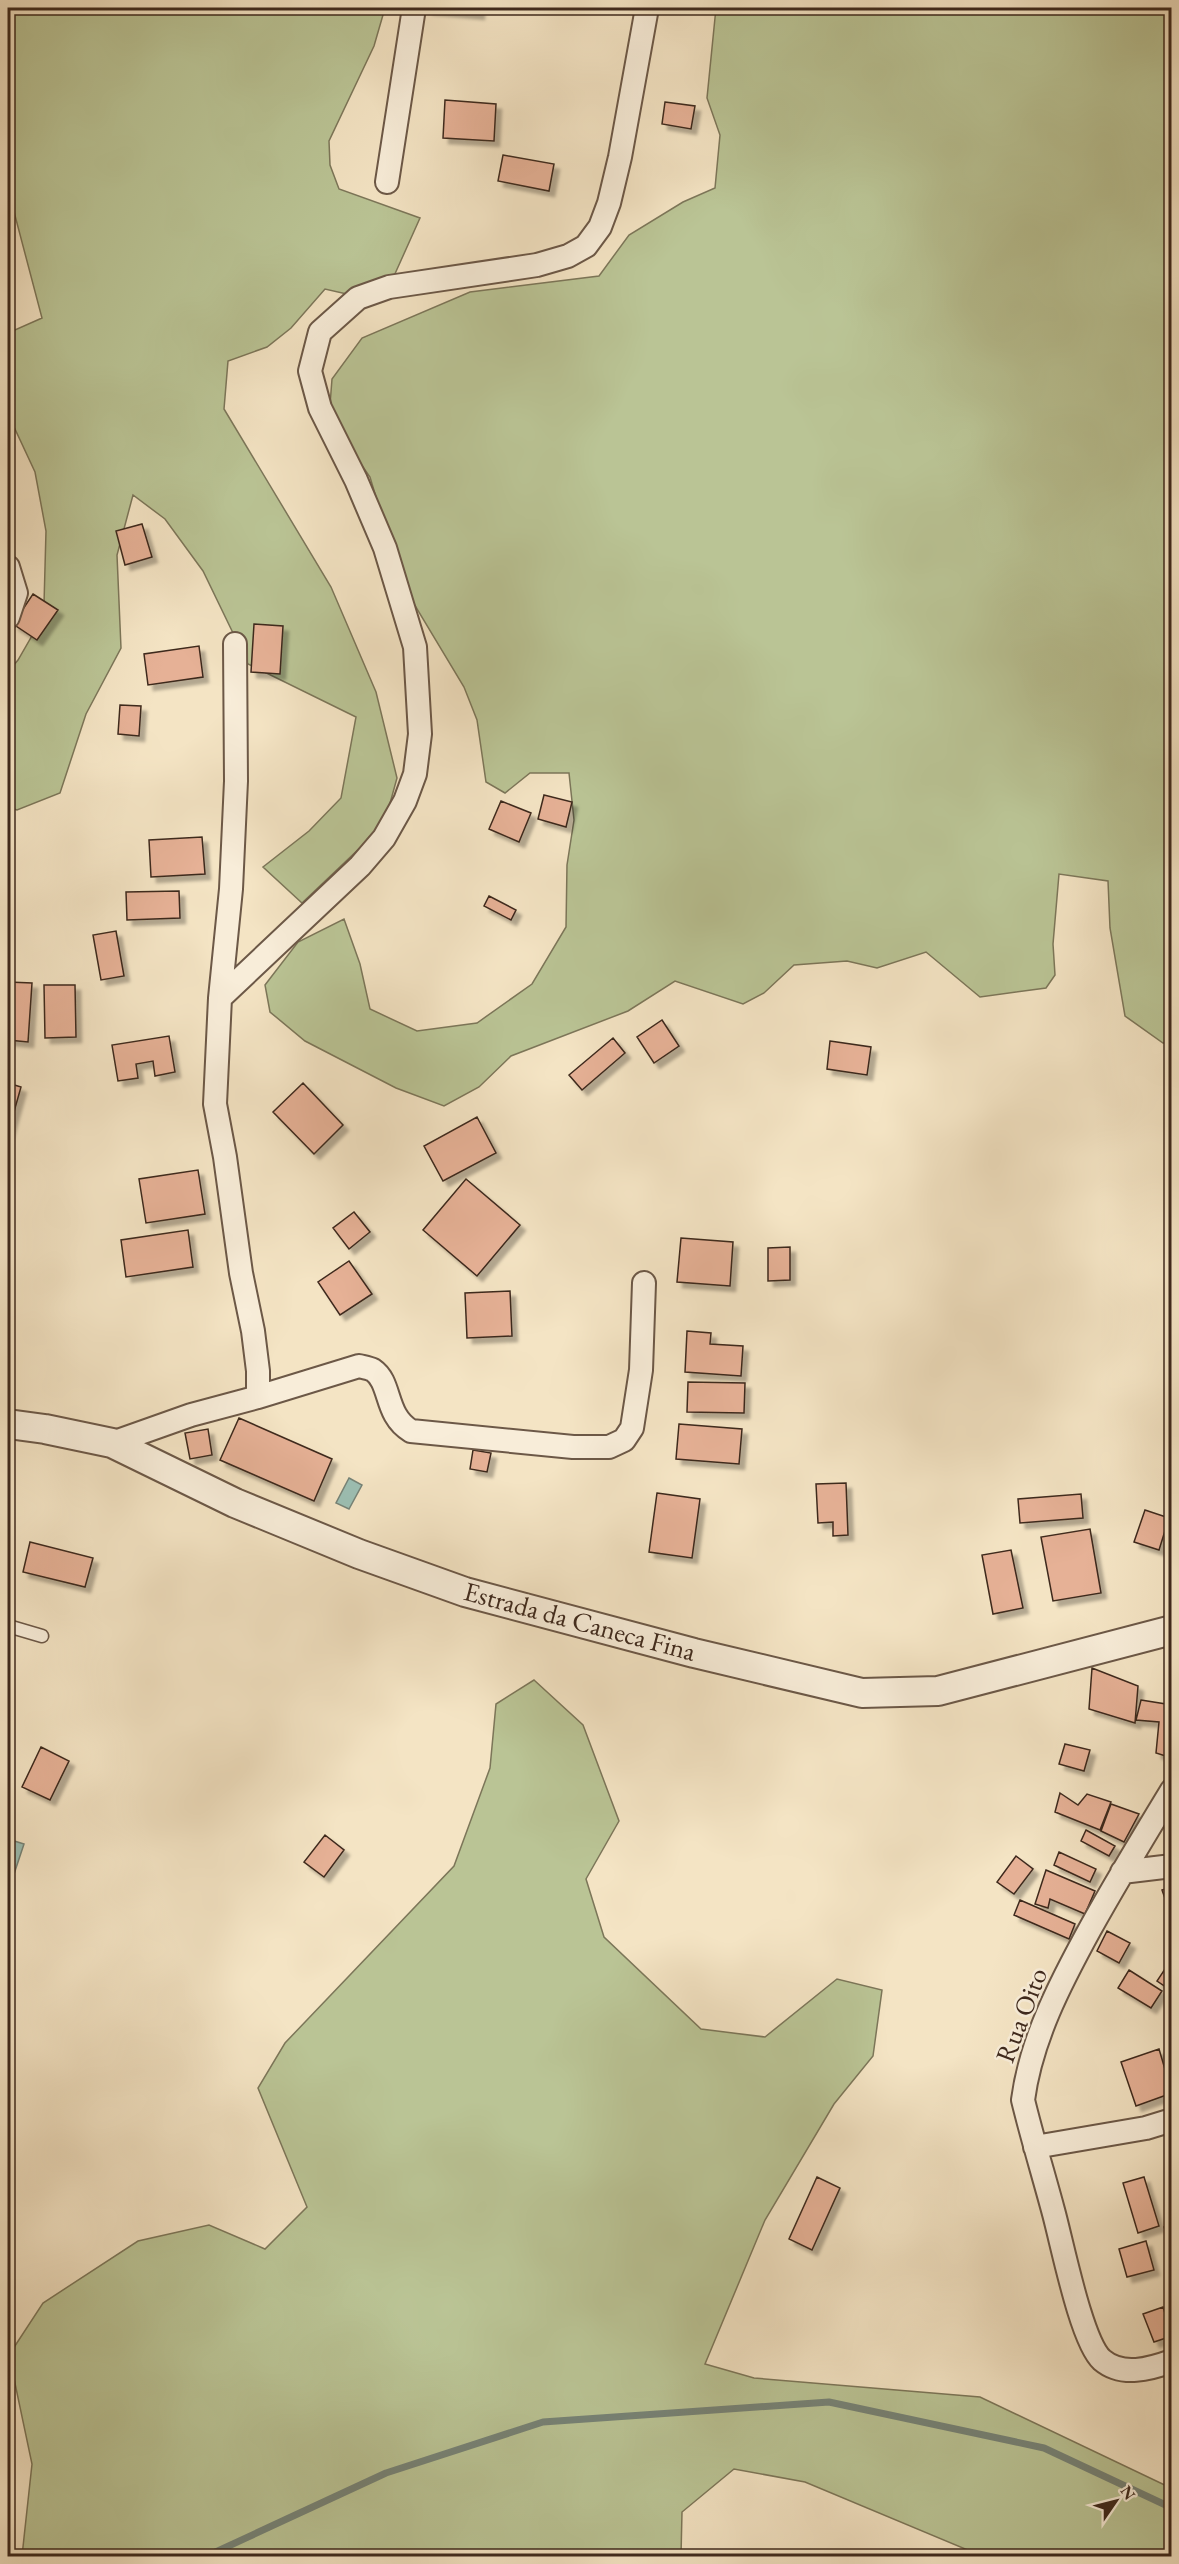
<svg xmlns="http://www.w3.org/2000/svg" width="1179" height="2564" font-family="'EB Garamond',serif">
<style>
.green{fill:#bac495;stroke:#7c7659;stroke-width:1.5}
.water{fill:#9cbfb3;stroke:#768377;stroke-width:1.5}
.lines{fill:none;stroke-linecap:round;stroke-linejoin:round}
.stream{stroke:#768377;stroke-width:7}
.building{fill:#e6b196;stroke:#3e291d;stroke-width:1.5;filter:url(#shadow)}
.service-casing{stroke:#6c5847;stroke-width:15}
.minor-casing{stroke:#6c5847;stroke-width:26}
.tertiary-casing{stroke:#6c5847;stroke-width:32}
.service{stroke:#f8edd9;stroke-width:12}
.minor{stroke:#f8edd9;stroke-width:22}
.tertiary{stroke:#f8edd9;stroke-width:28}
.labels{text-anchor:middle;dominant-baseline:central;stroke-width:5;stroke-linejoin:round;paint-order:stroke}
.street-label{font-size:27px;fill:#3e291d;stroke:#f8edd9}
</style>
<defs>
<filter id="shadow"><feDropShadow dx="5.5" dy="5.5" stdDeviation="1.5" flood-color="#0004"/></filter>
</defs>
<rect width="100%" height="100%" fill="#f4e4c4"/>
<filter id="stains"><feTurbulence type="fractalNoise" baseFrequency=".00333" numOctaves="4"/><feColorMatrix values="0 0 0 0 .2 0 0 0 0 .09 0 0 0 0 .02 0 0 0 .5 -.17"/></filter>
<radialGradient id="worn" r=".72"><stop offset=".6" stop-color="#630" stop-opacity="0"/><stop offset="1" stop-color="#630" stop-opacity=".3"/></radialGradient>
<path class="green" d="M8,8H385L374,46L329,141L330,165L339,189L420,218L394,276L351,295L325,289L291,328L267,347L228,361L224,409L331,587L376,692L397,778L384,825L302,903L263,867L309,831L341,798L356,717L248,664L203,571L165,519L133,495L117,555L121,648L86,714L60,793L17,810L8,807V672L18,660L41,620L44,604L46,531L35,472L8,414V328L15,330L42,318L8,189Z
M716,8H1171V1044L1163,1043L1125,1016L1110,928L1108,881L1059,874L1053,944L1055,975L1046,988L980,997L926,952L877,968L847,961L794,965L764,993L743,1004L675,981L628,1011L511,1056L479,1087L444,1106L396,1088L305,1041L270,1012L265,985L298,942L344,919L360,964L370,1009L417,1031L477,1023L532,984L566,927L567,865L574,820L569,773H530L505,793L486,782L477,720L464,687L402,584L370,477L329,418L332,379L362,338L470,292L599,276L629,235L683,202L715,188L720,135L707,98Z
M534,1680L583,1725L619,1821L586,1879L604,1937L701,2029L765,2037L837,1979L882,1990L873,2056L834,2104L765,2220L705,2364L754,2378L980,2397L1171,2488V2556H982L805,2482L734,2469L682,2512L681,2556H22L32,2464L9,2355L43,2303L138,2241L209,2225L265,2249L307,2207L258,2088L285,2043L454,1866L490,1768L496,1704Z"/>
<path class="water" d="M349,1478L362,1485L349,1509L336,1503Z
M8,1839L24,1844L14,1874L8,1872Z"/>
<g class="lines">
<path class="stream" d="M207,2556L386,2473L543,2422L829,2402L1044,2448L1172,2508"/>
</g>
<path class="building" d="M427,8H479V14L427,9Z
M445,100L496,104L494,141L443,138Z
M665,102L695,106L691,129L662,124Z
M503,155L554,164L549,191L498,181Z
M142,524L152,557L125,565L116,531Z
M33,594L58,610L37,640L13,624Z
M254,624L283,626L280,674L251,672Z
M199,646L203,677L148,685L144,654Z
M120,705L141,706L139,736L118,734Z
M544,795L572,802L566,827L538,819Z
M501,801L531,813L519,842L489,829Z
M202,837L205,874L151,877L149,840Z
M179,891L180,918L127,920L126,892Z
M489,896L516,910L511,920L484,906Z
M116,931L124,976L101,980L93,935Z
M8,982L32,983L28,1042L8,1040Z
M44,985H75L76,1037L45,1038Z
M662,1020L679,1046L654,1063L637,1037Z
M169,1036L175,1072L155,1076L153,1061L136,1064L138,1078L118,1081L112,1045Z
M613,1038L625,1053L582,1090L569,1075Z
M830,1041L871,1047L867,1075L827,1069Z
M8,1083L21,1087L8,1133Z
M303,1083L343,1125L314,1154L273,1112Z
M477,1117L496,1153L443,1181L424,1146Z
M198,1170L205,1214L146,1223L139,1179Z
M466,1179L520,1225L477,1276L423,1230Z
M354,1212L370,1232L349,1249L333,1228Z
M188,1230L193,1267L126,1277L121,1240Z
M681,1238L733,1242L730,1286L677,1282Z
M790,1247V1280L768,1281V1248Z
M349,1261L372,1294L340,1315L318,1282Z
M510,1291L512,1336L467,1338L465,1293Z
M687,1331L711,1333L710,1344L743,1346L741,1376L685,1372Z
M688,1382L745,1383L744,1413L687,1412Z
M239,1418L332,1459L314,1501L220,1460Z
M679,1424L742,1429L739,1464L676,1459Z
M208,1429L212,1455L190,1459L185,1433Z
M473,1450L491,1453L487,1472L470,1469Z
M846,1483L848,1535L833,1536V1522L818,1523L816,1484Z
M657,1493L700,1499L692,1558L649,1552Z
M1081,1494L1083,1518L1020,1523L1018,1499Z
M1145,1510L1169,1518L1159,1550L1134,1542Z
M1090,1529L1101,1593L1053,1601L1041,1537Z
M30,1542L93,1558L85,1587L23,1572Z
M1011,1550L1023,1608L993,1614L982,1555Z
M1166,1649L1172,1651V1687L1165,1686Z
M1092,1668L1138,1686L1135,1723L1089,1709Z
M1141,1700L1172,1705V1758L1156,1753L1159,1722L1136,1720Z
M1065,1744L1090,1750L1084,1771L1059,1764Z
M41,1747L69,1761L50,1800L22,1787Z
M1060,1793L1078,1805L1087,1794L1111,1802L1100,1830L1055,1812Z
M1111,1804L1139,1814L1124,1842L1101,1831Z
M1086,1830L1115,1846L1109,1856L1081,1841Z
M325,1835L344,1850L324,1877L304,1862Z
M1059,1852L1096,1869L1090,1882L1054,1865Z
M1016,1856L1033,1869L1014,1894L997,1882Z
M1046,1870L1095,1891L1085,1914L1050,1899L1048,1908L1035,1904Z
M1172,1887V1918L1162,1890Z
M1020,1900L1075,1924L1069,1939L1014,1915Z
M1107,1931L1130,1943L1119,1963L1097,1951Z
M1167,1966L1172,1969V1991L1157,1981Z
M1129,1970L1162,1991L1151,2008L1118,1988Z
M1159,2049L1172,2093L1136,2106L1121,2062Z
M817,2177L840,2188L812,2250L789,2239Z
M1144,2177L1159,2226L1138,2233L1123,2183Z
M1172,2224V2251L1164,2227Z
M1146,2241L1154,2270L1127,2277L1119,2249Z
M1163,2307L1172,2336L1154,2342L1143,2314Z"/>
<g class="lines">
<g class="service-casing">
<path id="service" d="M8,1626L42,1636"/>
</g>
<g class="minor-casing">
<path id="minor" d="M387,182L414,8
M8,567L16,593L8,617
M220,998L360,866L384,838L405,801L415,774L420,734L415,647L385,548L356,480L320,408L310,371L320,332L358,298L389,287L537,265L568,256L586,246L600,227L609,203L620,157L647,8
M258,1397L359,1366C363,1367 369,1368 373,1370C392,1383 384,1415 411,1431L573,1447H609L624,1440L632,1428L641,1370L644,1283
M112,1443L191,1415L258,1397V1371L253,1331L241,1273L225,1157L215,1104L220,998L231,889L236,781L235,644
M1172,1790C1144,1836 1116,1882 1090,1929C1061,1982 1031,2039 1023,2100C1032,2137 1043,2173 1053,2210C1062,2242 1081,2341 1102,2360C1122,2377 1150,2369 1172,2361
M1122,1872L1172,1866
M1035,2147L1146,2128L1172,2120"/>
</g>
<g class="tertiary-casing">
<path id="tertiary" d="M8,1424L45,1429L112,1443L235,1503L359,1554L465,1592L694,1653L862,1693L938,1691L1172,1630"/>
</g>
<use href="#service" class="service"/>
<use href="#minor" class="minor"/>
<use href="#tertiary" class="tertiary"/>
</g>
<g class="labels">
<g class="street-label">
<text transform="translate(580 1621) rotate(15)">Estrada da Caneca Fina</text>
<text transform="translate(1021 2015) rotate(-69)">Rua Oito</text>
</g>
</g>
<rect width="1179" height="2564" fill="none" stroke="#f4e4c4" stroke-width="30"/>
<rect x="9" y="9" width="1161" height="2546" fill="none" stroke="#3e291d" stroke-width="3"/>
<rect x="15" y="15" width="1149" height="2534" fill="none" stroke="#3e291d" stroke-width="1.5"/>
<g transform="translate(1116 2501) rotate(55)" stroke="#f8edd9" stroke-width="4.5" paint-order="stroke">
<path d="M0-4.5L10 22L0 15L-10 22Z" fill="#3e291d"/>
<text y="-9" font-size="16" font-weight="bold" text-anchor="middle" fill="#3e291d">N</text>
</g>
<rect width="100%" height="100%" filter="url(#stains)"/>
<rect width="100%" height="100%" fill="url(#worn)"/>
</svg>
